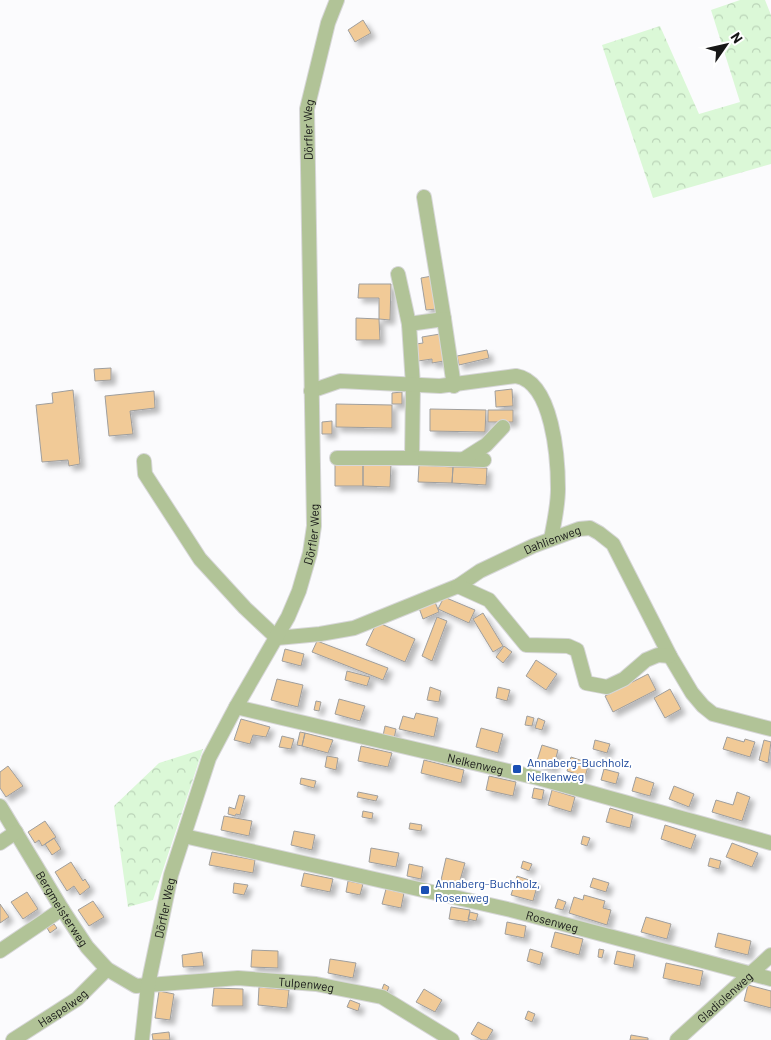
<svg xmlns="http://www.w3.org/2000/svg" width="771" height="1040" font-family="Barlow,sans-serif">
<style>
.forest{fill:url(#forest-crowns)}
.building{fill:#f1ca97;stroke:#9f9e9d;filter:url(#shadow)}
.lines{fill:none;stroke-linecap:round;stroke-linejoin:round}
.minor-casing{stroke:#d7d7d8;stroke-width:16}
.minor{stroke:#b1c397;stroke-width:14}
.transit-dot{fill:#1a4fb4;stroke:#fff;stroke-width:2}
.labels{text-anchor:middle;dominant-baseline:central;stroke-width:4;stroke-linejoin:round;paint-order:stroke}
.street-label{font-size:12px;fill:#171717;stroke:#fff}
.transit-label{font-size:12px;fill:#164399;stroke:#fff;text-anchor:start}
</style>
<defs>
<pattern id="forest-crowns" width="20" height="18" patternUnits="userSpaceOnUse" patternTransform="scale(1.25)"><rect width="20" height="18" fill="#dbf8d7"/><path d="M2 6a3 3 0 1 1 6 0M12 15a3 3 0 1 1 6 0" fill="none" stroke="#bbd4b8"/></pattern>
<filter id="shadow"><feDropShadow dx="4.5" dy="4.5" stdDeviation="2.5" flood-color="#0004"/></filter>
</defs>
<rect width="100%" height="100%" fill="#fbfbfd"/>
<path class="forest" d="M740,0H765L771,15V164L653,198L602,45L660,26L699,114L740,102L711,10Z
M203,749L153,900L128,907L114,806L159,763Z"/>
<path class="building" d="M363,20L371,33L355,42L348,30Z
M432,276L437,309L426,310L421,278Z
M359,284H391L390,320L379,319V298H358Z
M356,318L379,319L380,340H356Z
M440,334L444,361L432,363V359L418,361L416,344L423,343L422,337Z
M487,350L489,358L459,365L457,356Z
M111,368V380L95,381L94,369Z
M512,389L513,406L496,407L495,391Z
M73,390L80,464L69,466L68,460L42,462L36,405L53,403L52,393Z
M154,391L155,408L130,411L133,434L109,436L105,396Z
M402,392V404H392V393Z
M336,404L392,405V428L336,427Z
M430,409L486,410L485,432L430,431Z
M488,410H513V422H488Z
M332,421V434H322V422Z
M335,463L363,464V486H335Z
M363,464H391L390,487L363,486Z
M419,465L453,467L452,483L418,482Z
M453,467L487,468L486,485L452,483Z
M444,597L475,610L469,623L438,609Z
M435,602L439,612L423,619L419,608Z
M483,613L503,646L493,652L473,619Z
M437,617L447,621L432,661L422,656Z
M377,622L415,639L405,662L366,645Z
M317,641L388,668L383,680L312,652Z
M504,646L512,652L503,663L496,657Z
M285,649L304,654L301,666L282,661Z
M536,660L557,674L546,690L526,676Z
M347,671L370,677L367,686L345,680Z
M648,674L656,690L613,712L605,696Z
M277,679L303,685L298,707L271,700Z
M430,687L441,691L439,702L427,700Z
M498,687L510,690L507,701L496,698Z
M670,689L681,709L665,718L654,698Z
M339,699L365,706L360,721L335,714Z
M316,701L321,702L319,711L314,710Z
M416,713L438,718L434,737L399,729L403,716L414,719Z
M527,716L534,718L532,726L525,725Z
M538,718L545,721L542,730L535,728Z
M241,719L270,727L266,737L253,735L250,744L234,740Z
M385,726L396,729L394,739L383,736Z
M481,728L503,734L498,753L476,747Z
M300,732L305,733L302,746L297,745Z
M305,733L333,740L328,753L302,746Z
M282,736L294,739L291,749L279,747Z
M727,737L744,742L745,739L755,742L750,757L723,749Z
M595,740L610,744L607,753L593,749Z
M764,740L771,742L768,763L759,760Z
M542,745L558,750L553,769L536,764Z
M361,746L392,753L388,767L358,761Z
M327,756L338,758L336,770L325,767Z
M571,757L589,763L585,777L567,771Z
M424,760L464,770L461,783L421,773Z
M8,766L23,786L6,797L0,788V772Z
M604,769L619,773L616,784L601,780Z
M489,776L516,782L513,796L486,790Z
M636,777L654,783L650,796L632,791Z
M301,778L316,781L314,788L300,784Z
M674,786L694,794L689,807L669,799Z
M534,788L544,790L542,800L532,798Z
M552,790L575,797L571,812L548,805Z
M358,792L378,796L376,801L357,797Z
M737,792L750,797L742,821L712,812L716,800L733,805Z
M239,795L245,796L240,815L236,814L235,816L228,814L229,807L235,809Z
M610,808L633,815L630,828L606,822Z
M363,811L373,813L372,819L362,817Z
M224,816L252,821L249,836L221,830Z
M45,821L56,837L42,846L39,840L35,843L28,832Z
M410,823L422,825L421,831L409,829Z
M665,825L696,835L691,849L661,839Z
M294,831L315,835L312,850L291,845Z
M583,836L590,838L587,846L581,844Z
M54,838L61,849L52,855L45,844Z
M732,843L758,853L752,867L726,857Z
M371,848L399,853L396,867L369,862Z
M212,852L255,860L253,873L209,865Z
M446,858L465,863L459,884L441,880Z
M710,858L721,861L719,869L708,866Z
M523,861L532,864L529,871L521,868Z
M71,862L83,881L85,879L90,887L80,895L74,886L67,891L55,872Z
M409,864L423,867L421,879L407,876Z
M304,873L333,879L330,892L301,886Z
M517,876L538,883L533,901L511,895Z
M593,878L609,883L606,892L590,887Z
M348,881L363,884L360,895L346,892Z
M234,883L248,885L244,895L233,893Z
M386,889L404,893L401,908L382,904Z
M27,892L38,909L23,919L11,902Z
M584,895L605,901L603,908L611,910L607,925L569,913L574,897L583,900Z
M558,899L566,902L563,910L555,908Z
M93,901L104,917L89,926L78,910Z
M0,904L9,917L0,923Z
M451,907L470,910L468,922L449,919Z
M470,912L478,914L476,921L468,919Z
M646,917L671,924L667,939L641,932Z
M507,922L526,926L524,938L505,934Z
M54,924L57,928L50,933L47,928Z
M555,932L583,939L579,955L551,947Z
M718,933L751,941L748,955L715,947Z
M530,949L543,953L540,965L527,961Z
M599,949L604,950L602,958L598,957Z
M252,950L278,951V968L251,967Z
M617,951L635,955L633,968L614,964Z
M202,952L204,966L183,967L182,955Z
M330,959L356,963L353,978L328,973Z
M666,963L703,971L700,986L663,978Z
M384,984L389,987L386,994L381,992Z
M748,985L771,991V1008L744,1001Z
M259,987L289,990L287,1008L258,1005Z
M214,988L243,989V1006H212Z
M424,989L442,1000L435,1012L416,1002Z
M159,991L174,994L170,1020L155,1018Z
M350,1000L360,1004L358,1011L347,1007Z
M528,1011L535,1014L532,1022L525,1019Z
M478,1022L493,1030L487,1040H482L471,1034Z
M169,1032L170,1040H153L152,1034Z
M631,1035L648,1038V1040H630Z"/>
<g class="lines">
<g class="minor-casing">
<g id="minor">
<path d="M424,197L444,319"/>
<path d="M398,274L409,324L413,385L412,458L484,460"/>
<path d="M409,324L444,319L454,386"/>
<path d="M311,391L340,381L440,386L516,376C553,382 558,459 558,489C558,506 554,523 551,539"/>
<path d="M337,458H412"/>
<path d="M464,459L486,445L503,427"/>
<path id="s1" d="M144,461L145,474L200,559L245,608L277,638L320,634L354,628L458,586L480,571L533,546L579,529L590,528L599,533L613,544L670,656L692,693L703,706L713,714L771,729"/>
<path d="M458,586L489,600L526,645L568,646L577,650L586,683L607,687L624,679L646,660L658,655L670,656"/>
<path id="s2" d="M236,707L538,778L771,843"/>
<path id="s3" d="M0,806L62,909L87,947L107,969L136,986L238,978L316,984L382,997L452,1040"/>
<path id="s4" d="M184,836L511,910L771,979"/>
<path d="M0,843L16,832"/>
<path d="M0,951L62,909"/>
<path id="s5" d="M13,1040L77,999L107,969"/>
<path id="s6" d="M142,1040L148,985L171,875L209,758L236,707L288,617L299,591L310,553L314,526L307,109L328,23L337,0"/>
<path id="s7" d="M677,1040L771,955"/>
</g>
</g>
<use href="#minor" class="minor"/>
</g>
<g class="transit-dot">
<rect x="512" y="764" width="10" height="10" rx="2.5"/>
<rect x="420" y="885" width="10" height="10" rx="2.5"/>
</g>
<g class="labels">
<g class="street-label">
<text stroke="none"><textPath href="#s6" startOffset="944">Dörfler Weg</textPath></text>
<text stroke="none"><textPath href="#s6" startOffset="539">Dörfler Weg</textPath></text>
<text stroke="none"><textPath href="#s1" startOffset="520">Dahlienweg</textPath></text>
<text stroke="none"><textPath href="#s2" startOffset="246">Nelkenweg</textPath></text>
<text stroke="none"><textPath href="#s3" startOffset="120">Bergmeisterweg</textPath></text>
<text stroke="none"><textPath href="#s6" startOffset="134">Dörfler Weg</textPath></text>
<text stroke="none"><textPath href="#s4" startOffset="378">Rosenweg</textPath></text>
<text stroke="none"><textPath href="#s3" startOffset="400">Tulpenweg</textPath></text>
<text stroke="none"><textPath href="#s7" startOffset="64">Gladiolenweg</textPath></text>
<text stroke="none"><textPath href="#s5" startOffset="59">Haspelweg</textPath></text>
</g>
<g class="transit-label">
<text x="527" y="762">Annaberg-Buchholz,<tspan x="527" dy="14">Nelkenweg</tspan></text>
<text x="435" y="883">Annaberg-Buchholz,<tspan x="435" dy="14">Rosenweg</tspan></text>
</g>
</g>
<g transform="translate(726 45) rotate(56)" stroke="#ffffff" stroke-width="4" paint-order="stroke">
<path d="M0-4L9 19L0 12L-9 19Z" fill="#171717"/>
<text y="-8" font-size="14" font-weight="bold" text-anchor="middle" fill="#171717">N</text>
</g>
</svg>
